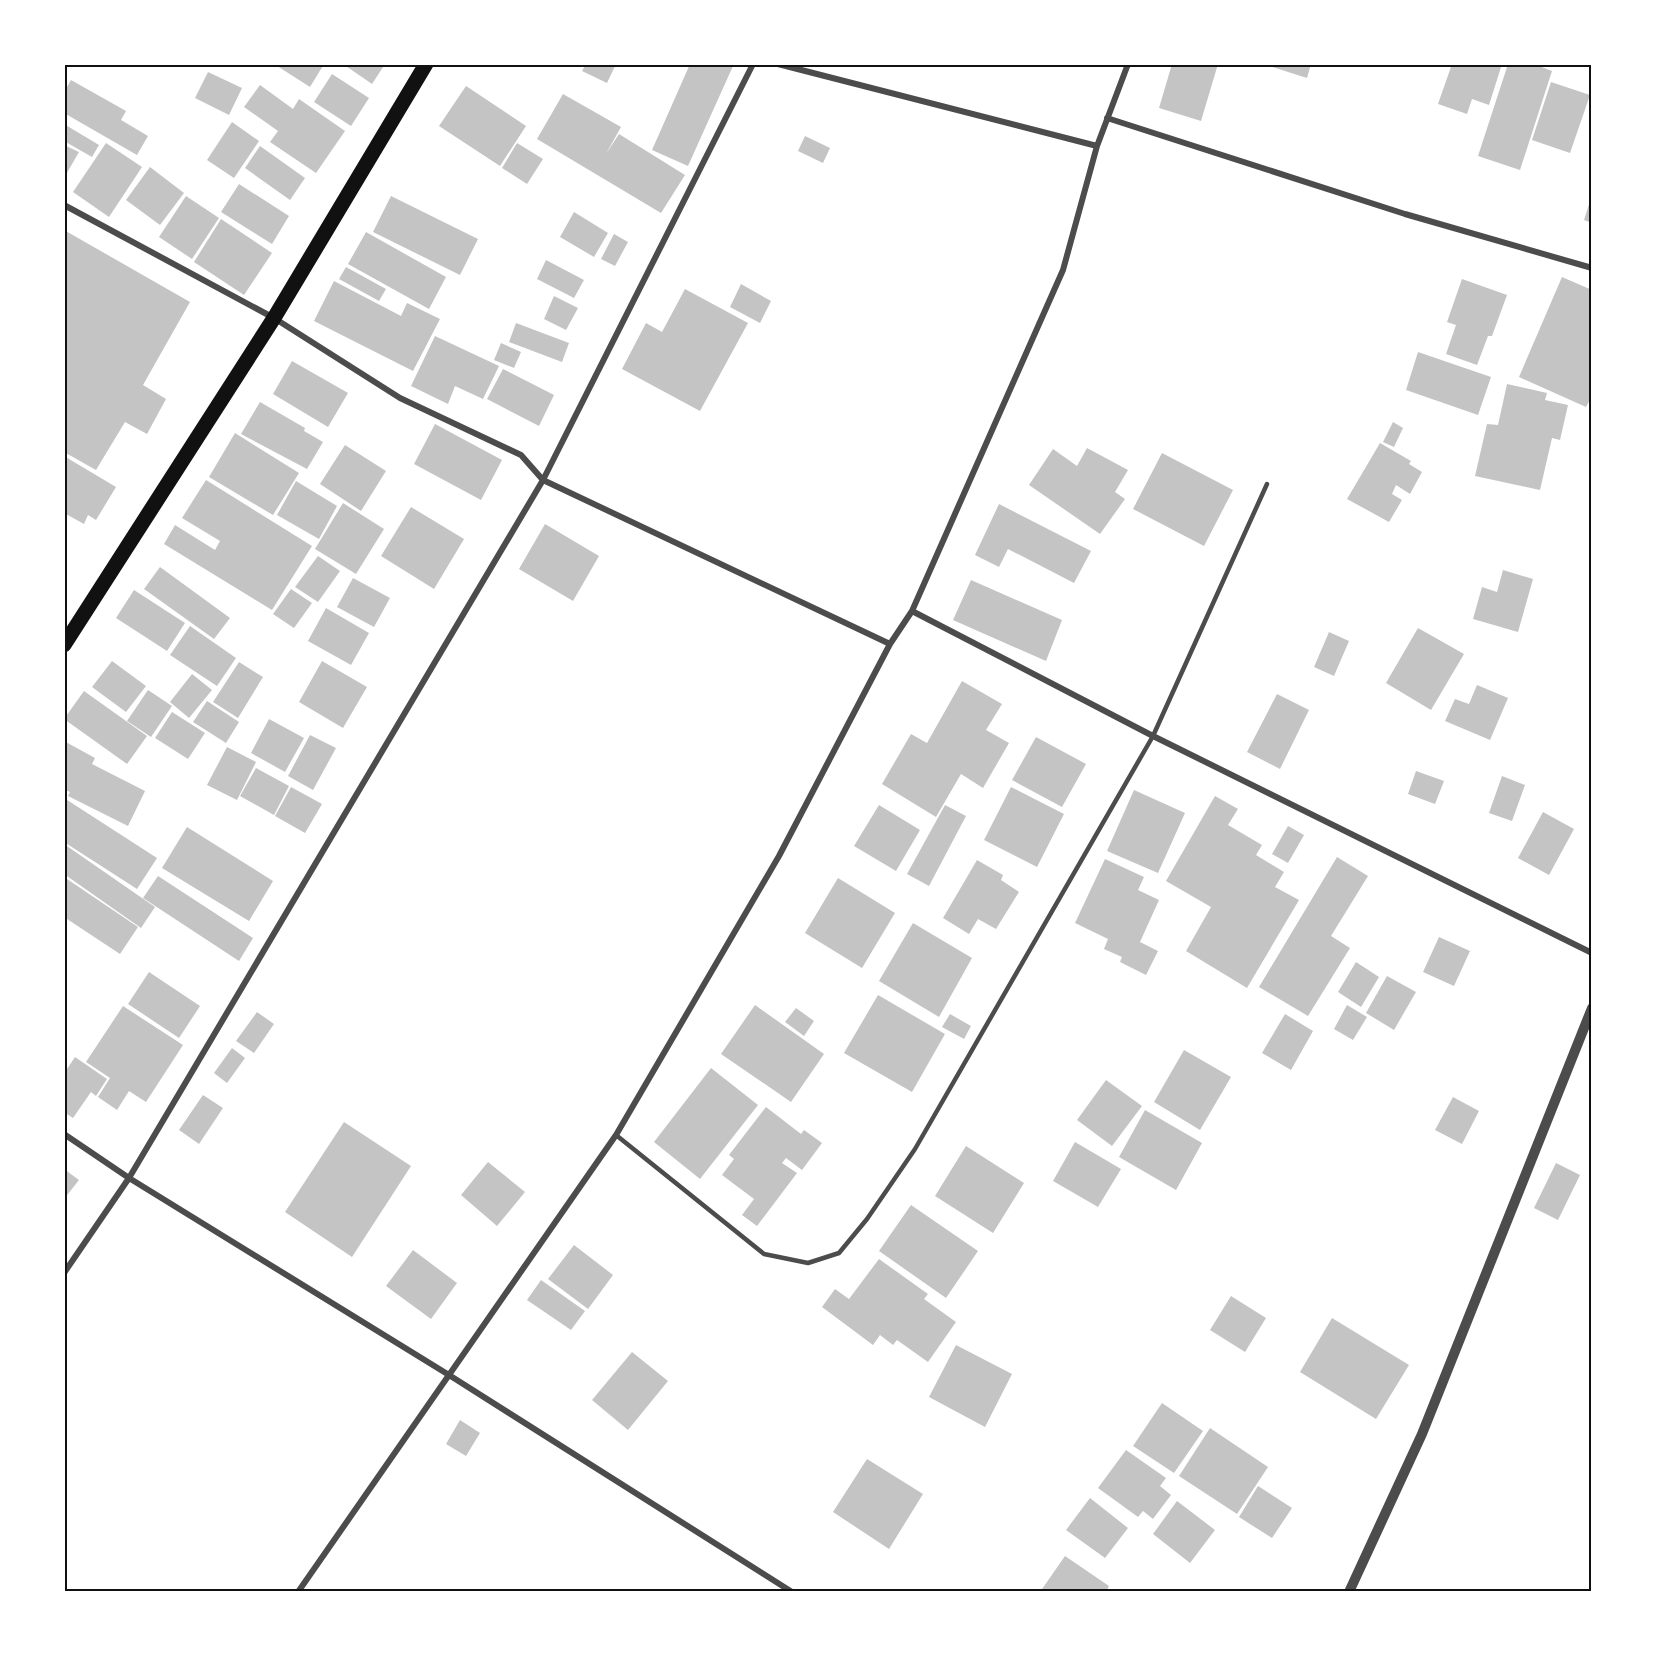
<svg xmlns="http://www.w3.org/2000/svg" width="1656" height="1656" font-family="'Asap Condensed',sans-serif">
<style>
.building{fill:#c4c4c4}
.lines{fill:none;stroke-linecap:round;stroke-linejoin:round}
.service{stroke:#4c4c4c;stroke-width:4.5}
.minor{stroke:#4c4c4c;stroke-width:6}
.tertiary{stroke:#4c4c4c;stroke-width:10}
.primary{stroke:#111;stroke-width:15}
.neatline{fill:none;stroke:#111;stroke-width:2}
</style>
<rect width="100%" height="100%" fill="#fff"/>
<path class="building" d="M274,64H324L310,87Z
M343,64H385L372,84Z
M586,64H616L607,83L582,71Z
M690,64L733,66L688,166L652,150Z
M1172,64H1218L1201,121L1159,108Z
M1263,64H1311L1307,78Z
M1452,64H1502L1489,105L1472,99L1467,114L1438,104Z
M1508,64H1534L1552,71L1520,170L1478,156Z
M208,72L242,88L229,115L195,98Z
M332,74L369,98L351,126L314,102Z
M71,80L126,111L121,120L148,136L137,155L64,113V92Z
M1551,82L1590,95L1570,153L1532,140Z
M260,85L293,109L299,99L345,131L316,173L270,142L278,131L244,107Z
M466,86L526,126L500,166L439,126Z
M563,94L621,127L606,154L619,134L685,175L661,213L537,139Z
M232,122L259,141L234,178L207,160Z
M64,124L99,145L92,157L64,141Z
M805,136L830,148L823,163L798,151Z
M106,143L142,167L109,217L73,192Z
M517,143L543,159L527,184L502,168Z
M64,145L79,152L64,178Z
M260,146L305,178L290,200L245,168Z
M150,167L184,193L160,225L126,200Z
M239,184L289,216L272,244L221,212Z
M1592,195V223L1584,220Z
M186,196L219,218L192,259L159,237Z
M391,196L478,239L460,275L373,232Z
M574,212L608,233L594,257L560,237Z
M221,219L272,253L244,295L194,262Z
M64,230L190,302L143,385L166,399L147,434L125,422L96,470L64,452Z
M366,232L446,277L429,309L348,264Z
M614,234L628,242L615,266L601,259Z
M546,260L584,280L574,298L537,279Z
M346,267L386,289L379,301L339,279Z
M1562,277L1592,290V396L1586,407L1519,377Z
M1462,279L1507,295L1492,336H1488L1477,365L1446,354L1456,325L1447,322Z
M334,281L401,316L407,303L440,319L413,371L314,321Z
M741,284L771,301L760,323L730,307Z
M685,289L748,323L700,411L622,369L646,323L662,332Z
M554,296L578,308L566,330L544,319Z
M516,323L569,343L562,362L509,342Z
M435,336L499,366L483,399L455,386L448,404L411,386Z
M501,343L521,352L514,368L494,360Z
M1418,352L1491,377L1478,415L1406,390Z
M292,361L348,393L328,427L273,394Z
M503,369L554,395L539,426L487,399Z
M1507,384L1547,393L1545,400L1568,405L1560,440L1552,438L1540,490L1475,476L1487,424L1498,425Z
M260,402L305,428L304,431L323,442L307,469L241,434Z
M1393,422L1403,428L1394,447L1383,442Z
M435,424L502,460L481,500L414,464Z
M235,433L299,473L273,515L209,477Z
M1380,443L1411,461L1409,464L1422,472L1410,494L1396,485L1392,494L1402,500L1389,522L1347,499Z
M345,445L386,471L361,511L320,484Z
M1087,448L1128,470L1115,492L1125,499L1100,534L1029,485L1053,449L1077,466Z
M1162,453L1233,490L1204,546L1133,509Z
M64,456L116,487L96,520L88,515L84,524L64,513Z
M206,480L312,546L272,610L164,544L175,525L215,550L220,541L182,518Z
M296,481L337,506L319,539L277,515Z
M343,503L384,529L356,574L315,549Z
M999,504L1091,551L1074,583L1008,549L999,567L975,555Z
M411,507L464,539L434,589L381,556Z
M545,524L599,556L573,601L519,569Z
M318,556L340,571L318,602L295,587Z
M160,567L230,618L214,639L144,589Z
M1503,570L1533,579L1518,632L1473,619L1482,587L1497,592Z
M353,578L390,598L374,627L337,607Z
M971,580L1062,620L1046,661L953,620Z
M291,589L312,603L294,628L273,614Z
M134,590L185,623L167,651L116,618Z
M326,608L369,633L351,665L308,641Z
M190,626L236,658L217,686L170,655Z
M1418,628L1464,654L1431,710L1386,683Z
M1329,632L1349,641L1334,676L1314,667Z
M112,661L146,686L126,712L92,687Z
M322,661L367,687L343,728L299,702Z
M239,662L263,677L238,718L213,702Z
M192,674L212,690L189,718L170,702Z
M962,681L1002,704L986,730L1009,743L983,788L961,774L936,817L882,784L911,734L927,743Z
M1477,685L1508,698L1490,740L1445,721L1455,699L1469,704Z
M148,690L172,706L151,737L127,721Z
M84,691L147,736L127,764L64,719Z
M1277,694L1309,710L1280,769L1247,752Z
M207,701L239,722L226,743L193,722Z
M172,712L205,733L188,759L155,738Z
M269,719L304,738L285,772L251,753Z
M310,735L336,748L313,790L288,776Z
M1036,737L1086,764L1062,807L1012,780Z
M64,741L95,758L92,764L145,791L128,826L68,796L70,792L64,789Z
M227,747L256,762L237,800L207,785Z
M256,768L289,786L274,815L240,796Z
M1416,771L1444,781L1435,804L1408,794Z
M1502,776L1525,785L1512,821L1489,813Z
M291,787L322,804L305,833L275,816Z
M1011,787L1064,814L1037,867L984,840Z
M1134,790L1185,813L1158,873L1107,851Z
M1215,796L1238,809L1228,825L1262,845L1256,855L1284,872L1275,887L1299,900L1247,988L1186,951L1211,907L1166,881Z
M64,798L157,858L137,889L64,842Z
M879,805L920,830L896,871L854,846Z
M945,805L966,816L929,886L907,874Z
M1543,812L1574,829L1549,875L1518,858Z
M1288,826L1304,835L1288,863L1272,854Z
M187,827L273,881L249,921L162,868Z
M64,844L155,907L141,928L64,874Z
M1337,857L1368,876L1331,936L1350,948L1308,1016L1259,987Z
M1105,859L1144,877L1138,890L1159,900L1140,942L1158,951L1146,975L1120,962L1122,957L1104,949L1108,939L1075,923Z
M977,860L1003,875L1001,880L1019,892L996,929L978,919L969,934L943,918Z
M158,876L253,938L239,961L143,898Z
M64,877L138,927L120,954L64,917Z
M838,878L895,913L862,968L805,933Z
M913,923L972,958L939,1017L879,981Z
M1439,937L1470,951L1454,986L1423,972Z
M1356,962L1379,977L1361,1007L1338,992Z
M149,972L200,1006L179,1038L128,1004Z
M1387,976L1416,992L1394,1030L1366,1013Z
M878,995L945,1034L912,1092L844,1053Z
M755,1005L824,1054L791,1102L721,1054Z
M1347,1005L1367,1017L1353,1040L1334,1029Z
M123,1006L183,1045L146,1102L129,1091L117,1110L98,1097L110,1078L86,1062Z
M796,1008L814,1021L804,1036L785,1022Z
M257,1012L274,1024L254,1053L236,1041Z
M950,1014L971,1026L964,1039L942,1027Z
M1285,1014L1313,1031L1291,1070L1262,1053Z
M232,1048L245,1058L227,1083L214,1073Z
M1184,1050L1231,1077L1200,1130L1154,1102Z
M75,1057L107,1079L96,1096L91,1092L73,1118L64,1112V1068L67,1069Z
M711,1068L758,1105L700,1179L654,1142Z
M1106,1080L1142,1106L1112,1146L1077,1120Z
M203,1095L223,1108L199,1144L179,1130Z
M1453,1097L1479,1111L1462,1144L1435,1130Z
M766,1107L801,1134L804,1130L822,1143L802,1170L786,1158L782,1163L797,1173L757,1226L742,1215L754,1199L722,1175L734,1159L729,1155Z
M1145,1110L1202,1143L1176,1190L1119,1157Z
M344,1122L411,1166L352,1257L285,1212Z
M1075,1142L1121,1169L1098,1207L1053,1181Z
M966,1146L1024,1183L993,1233L935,1196Z
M488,1162L525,1192L497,1226L461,1195Z
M1556,1163L1580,1175L1558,1220L1534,1208Z
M64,1169L79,1180L64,1199Z
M911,1205L978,1251L946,1298L879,1251Z
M574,1245L613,1275L588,1309L548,1279Z
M413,1250L457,1283L431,1319L386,1286Z
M879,1259L928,1294L924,1299L956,1322L928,1362L897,1340L893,1345L880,1335L873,1345L822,1307L835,1289L849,1299Z
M541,1280L585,1311L571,1330L527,1300Z
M1231,1296L1266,1318L1245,1352L1210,1330Z
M1332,1318L1409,1365L1376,1419L1300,1372Z
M956,1345L1012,1374L985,1427L929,1397Z
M632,1352L668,1381L628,1430L592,1400Z
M1162,1403L1203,1431L1174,1473L1133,1446Z
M460,1420L480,1433L466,1456L446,1444Z
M1210,1428L1268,1467L1237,1514L1179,1476Z
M1126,1450L1166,1478L1160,1486L1171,1495L1153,1519L1143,1511L1138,1517L1098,1488Z
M867,1459L923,1494L889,1549L833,1512Z
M1258,1486L1292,1508L1272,1538L1239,1517Z
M1090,1498L1128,1528L1105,1558L1066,1530Z
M1177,1501L1215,1530L1190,1563L1153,1534Z
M1065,1556L1109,1586L1106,1592H1040Z"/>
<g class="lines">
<path class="service" d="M616,1135L764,1254L808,1263L839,1253L867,1219L915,1149L1153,736L1267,484"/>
<path class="minor" d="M778,64L1097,146
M1107,118L1405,214L1592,268
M64,205L274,318L400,398L521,455L543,480L890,644
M912,611L1153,736L1592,953
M64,1134L129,1178L449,1375L792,1592
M64,1273L129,1178L543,480L753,64
M298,1592L616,1135L779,856L890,644L912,611L1063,270L1097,146L1128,64"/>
<path class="tertiary" d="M1349,1592L1422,1434L1592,1008"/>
<path class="primary" d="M64,645L274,318L426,64"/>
</g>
<rect width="1656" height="1656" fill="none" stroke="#ffffff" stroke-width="132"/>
<rect x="66" y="66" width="1524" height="1524" class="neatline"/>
</svg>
